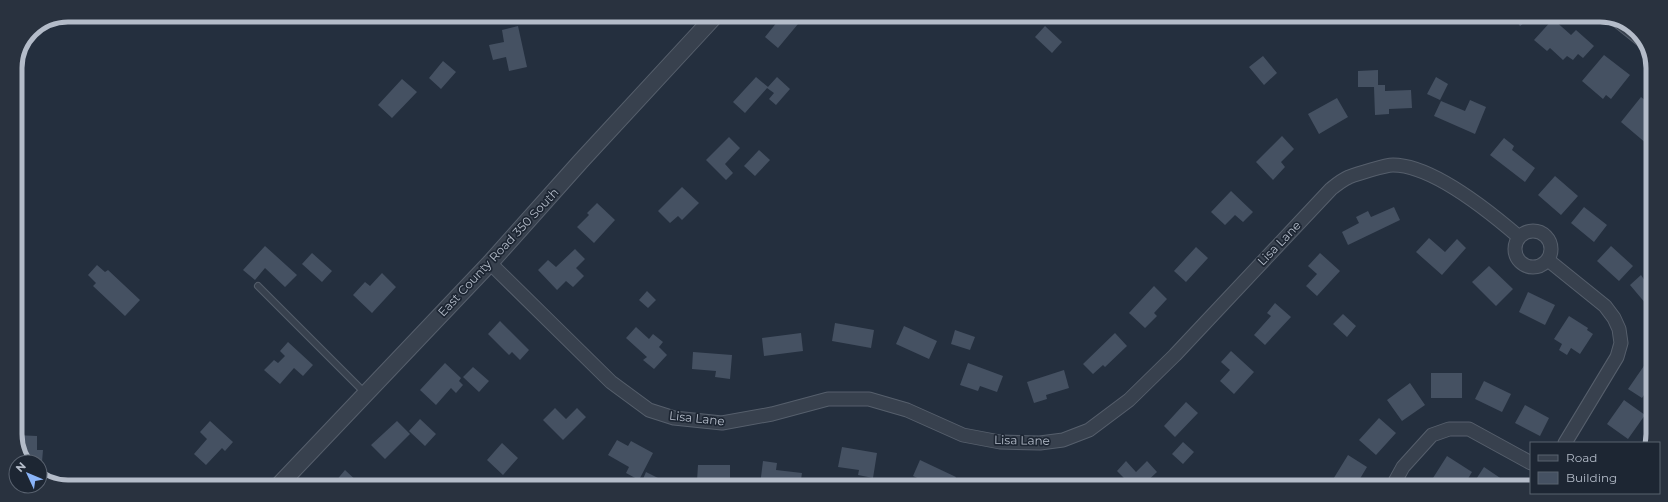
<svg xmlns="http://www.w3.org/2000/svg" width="1668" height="502" font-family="Montserrat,sans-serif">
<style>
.building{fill:#455162}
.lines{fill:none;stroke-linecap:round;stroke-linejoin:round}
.service-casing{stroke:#565f6c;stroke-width:8}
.minor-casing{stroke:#565f6c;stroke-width:15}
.tertiary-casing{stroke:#565f6c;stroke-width:18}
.service{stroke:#38414e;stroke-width:6}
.minor{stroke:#38414e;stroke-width:13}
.tertiary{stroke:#38414e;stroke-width:16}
.labels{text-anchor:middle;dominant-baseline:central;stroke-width:3.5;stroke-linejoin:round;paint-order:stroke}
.street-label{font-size:12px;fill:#b4bcc9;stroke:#1d2633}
.rim{fill:none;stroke:#b4bcc9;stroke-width:5}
</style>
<rect width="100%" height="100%" fill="#242f3e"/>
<path class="building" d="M782,16H788L798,24L778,48L765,37Z
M1513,17H1532L1520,26Z
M1553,19L1571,35L1576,30L1594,46L1583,58L1578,54L1573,60L1567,56L1563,60L1550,48L1547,51L1534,40Z
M518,26L527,67L509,71L506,57L493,60L489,45L504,42L502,30Z
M1045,26L1062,42L1052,53L1035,37Z
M1604,55L1630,75L1611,99L1606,95L1603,99L1582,81Z
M1263,56L1277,73L1264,85L1249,67Z
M443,61L456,72L441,89L429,78Z
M1378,70V85H1385V91L1411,90L1412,108L1389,109V114L1375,115L1374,87H1358V71Z
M756,77L768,87L745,113L733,102Z
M777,77L790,89L776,105L769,99L774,93L767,88Z
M1436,77L1448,84L1440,100L1427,94Z
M402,79L417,92L392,118L378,105Z
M1641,97L1653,107V137L1647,144L1621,122Z
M1337,98L1348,117L1319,134L1308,114Z
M1470,100L1486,107L1475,134L1434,116L1441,101L1465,111Z
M1282,136L1294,149L1281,162L1285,167L1273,180L1256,162Z
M729,137L740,148L725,164L733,173L726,180L706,160Z
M1504,138L1514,146L1512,150L1535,168L1525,182L1490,155Z
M759,150L770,160L755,176L744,166Z
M1555,176L1578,196L1561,215L1538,195Z
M682,187L699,203L682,220L678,216L670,223L658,211Z
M1231,191L1253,212L1243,222L1235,215L1225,225L1211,212Z
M597,203L615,220L594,243L577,227L589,215L587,213Z
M1394,207L1400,220L1348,245L1342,232L1359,223L1356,217L1368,211L1371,217Z
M1584,207L1607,225L1594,242L1571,223Z
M1429,238L1445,252L1457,239L1466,248L1442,275L1416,252Z
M265,246L297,275L285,287L265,268L255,280L243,270Z
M1611,246L1633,266L1619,281L1597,261Z
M1196,247L1208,258L1186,282L1174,271Z
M575,249L585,259L576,268L584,276L573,287L566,281L557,290L538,270L548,260L556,267Z
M312,253L332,271L322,282L302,264Z
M1320,253L1340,271L1317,296L1306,286L1317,274L1308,266Z
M97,265L105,272L108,270L140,300L125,316L93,286L96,283L88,275Z
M1489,266L1513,289L1496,306L1472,282Z
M382,273L396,287L372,313L353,295L365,282L370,286Z
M1641,275L1645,281L1650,277L1652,280V311L1630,285Z
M1154,286L1167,299L1154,313L1157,316L1145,328L1129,313Z
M647,291L656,300L648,308L639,300Z
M1528,292L1555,305L1545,325L1519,312Z
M1275,303L1291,317L1265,345L1254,335L1271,316L1267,313Z
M1343,314L1356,326L1347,337L1333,324Z
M1569,316L1588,328L1587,330L1593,334L1580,354L1571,348L1567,355L1559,350L1562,344L1554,339Z
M500,321L529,350L520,360L512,352L509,355L488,334Z
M835,323L874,330L871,348L832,341Z
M1652,323V349H1651L1646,325Z
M904,326L937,341L929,359L896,344Z
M636,327L649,339L653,334L663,342L659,347L667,355L654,369L643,360L647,357L626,338Z
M955,330L975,337L970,350L951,344Z
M801,333L803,351L764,356L762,338Z
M1115,333L1127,346L1105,367L1103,365L1093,374L1083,364Z
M288,342L313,365L303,376L294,368L280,384L264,370L274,360L278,363L285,356L280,351Z
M1231,351L1254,372L1234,394L1220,381L1230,370L1221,362Z
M693,352L732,355L730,379L715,377L716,371L692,369Z
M1648,360L1652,363L1651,390L1649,394L1646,392L1642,398L1628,389Z
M445,363L461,378L459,381L463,385L456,393L451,388L436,405L420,390Z
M968,363L1003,376L997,392L980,386L978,391L960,385Z
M473,367L489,381L479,392L463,377Z
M1064,370L1069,388L1046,395L1047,399L1034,403L1027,382Z
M1431,373H1462V398H1431Z
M1484,381L1511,394L1502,412L1475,399Z
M1410,383L1425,405L1402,421L1387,400Z
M1624,400L1645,415L1628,439L1607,424Z
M1186,402L1198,413L1175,437L1164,426Z
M1525,405L1549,418L1540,436L1515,423Z
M555,408L566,419L577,408L586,417L563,440L543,420Z
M1379,418L1396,433L1376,455L1359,440Z
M420,419L436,434L425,446L409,431Z
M210,421L233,442L225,451L222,448L206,465L194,454L207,439L200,432Z
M397,421L410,434L385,459L371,445Z
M15,435L37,436V450H43L42,462H25Z
M617,440L628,446L631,441L653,453L639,480L626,473L629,467L608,455Z
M1183,442L1194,452L1183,464L1172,454Z
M502,443L518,458L503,475L487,460Z
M842,447L877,453L873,478L858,475L859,470L838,467Z
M1348,455L1367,467L1355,487H1342L1332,481Z
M1447,456L1472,472L1463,487H1447L1433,478Z
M920,460L956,477L952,486H934L913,476Z
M763,461L777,463L776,470L802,473L800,486L760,485Z
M1126,461L1136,472L1147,461L1157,472L1143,485L1144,486H1132L1117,471Z
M698,465H730V481H697Z
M1484,467L1512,486L1511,487H1471Z
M345,470L361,485L360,486L336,485L337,484L335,482Z
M646,472L662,480L659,486H640Z"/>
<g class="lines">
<g class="service-casing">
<path id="service" d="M258,286L365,393"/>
</g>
<g class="minor-casing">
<path id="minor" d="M1613,17L1643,41
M1515 249a18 18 0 1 1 36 0a18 18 0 1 1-36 0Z
M1548,260L1605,306L1614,318L1619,329L1621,343L1617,357L1565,443
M490,263L611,382L649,410L674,418L722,423L772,414L828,399H869L907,410L963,435L1000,442L1040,443L1063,440L1089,430L1129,400L1175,355L1331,189C1336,185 1342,180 1349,177C1357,174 1385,165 1393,165C1432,165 1490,212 1519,237
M1392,487L1403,467L1432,435L1449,429H1469L1531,463"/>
</g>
<g class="tertiary-casing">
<path id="tertiary" d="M279,485L490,263L581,161L715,16"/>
</g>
<use href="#service" class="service"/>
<use href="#minor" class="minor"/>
<use href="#tertiary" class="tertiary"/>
</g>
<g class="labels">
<g class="street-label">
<text transform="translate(1279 243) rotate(-46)">Lisa Lane</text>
<text transform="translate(498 252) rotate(-47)">East County Road 350 South</text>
<text transform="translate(697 418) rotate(6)">Lisa Lane</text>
<text transform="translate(1022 440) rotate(1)">Lisa Lane</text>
</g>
</g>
<path d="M0 0H1668V502H0ZM68 22H1600A46 46 0 0 1 1646 68V434A46 46 0 0 1 1600 480H68A46 46 0 0 1 22 434V68A46 46 0 0 1 68 22Z" fill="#29323f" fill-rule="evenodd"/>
<path class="rim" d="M68 22H1600A46 46 0 0 1 1646 68V434A46 46 0 0 1 1600 480H68A46 46 0 0 1 22 434V68A46 46 0 0 1 68 22Z"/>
<rect x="1530" y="442" width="130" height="52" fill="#1d2633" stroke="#59626f"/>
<rect x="1538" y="455" width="20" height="6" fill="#38414e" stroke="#59626f"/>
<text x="1566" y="462" font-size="12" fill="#b4bcc9">Road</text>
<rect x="1538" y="472" width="20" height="12" fill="#455162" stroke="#59626f"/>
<text x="1566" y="482" font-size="12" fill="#b4bcc9">Building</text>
<g transform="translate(28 474) rotate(314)"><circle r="19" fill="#1d2633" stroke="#59626f"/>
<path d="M0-3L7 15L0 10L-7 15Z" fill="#8ab4f8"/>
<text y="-6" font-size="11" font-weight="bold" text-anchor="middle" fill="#b4bcc9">N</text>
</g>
</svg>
